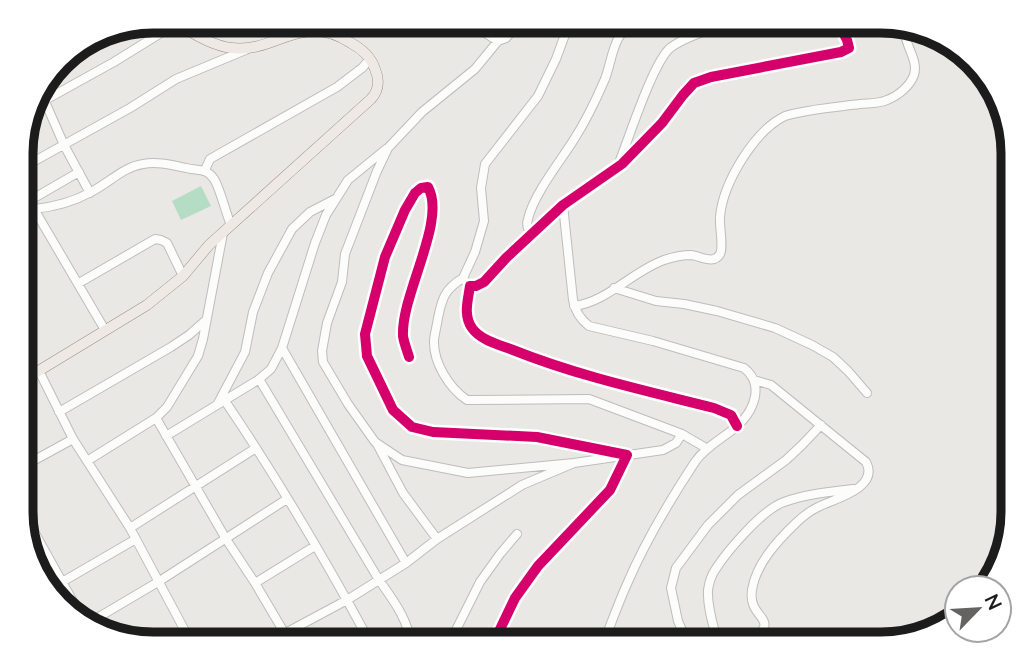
<svg xmlns="http://www.w3.org/2000/svg" width="1034" height="665" font-family="Lato,sans-serif">
<style>
.pitch{fill:#b5dcc4}
.lines{fill:none;stroke-linecap:round;stroke-linejoin:round}
.minor-casing{stroke:#bdbdbb;stroke-width:10}
.major-casing{stroke:#9d9185;stroke-width:11}
.minor{stroke:#fcfcfb;stroke-width:8}
.major{stroke:#eee9e5;stroke-width:10}
.cycleway-casing{stroke:#fff;stroke-width:15}
.cycleway{stroke:#d6006c;stroke-width:10}
.rim{fill:none;stroke:#1c1c1c;stroke-width:9}
</style>
<rect width="100%" height="100%" fill="#eae8e5"/>
<path class="pitch" d="M201,186L211,206L181,220L172,201Z"/>
<g class="lines">
<g class="minor-casing">
<path id="minor" d="M322,31L335,26L359,22L431,24L465,26L479,29L498,41L506,38L520,21
M498,41L475,69L422,112L388,148L377,171L345,254L342,282L327,323L322,351L323,362L348,404L375,442L402,460L468,473L574,463
M43,97L64,145L90,193
M40,103L114,62L177,23
M620,165V160C630,135 653,63 670,48C682,39 697,34 711,29
M22,168L130,108L176,79L248,49
M205,170L210,159L337,87L362,68L370,59
M28,203L34,209C53,207 75,201 91,192C109,183 123,167 143,164C157,161 172,165 186,168C198,171 207,168 214,179C220,188 226,214 231,225
M22,205L79,172
M563,205L573,300C575,311 580,319 589,326L653,341L744,368C757,378 758,392 752,406C741,432 711,439 695,462C670,500 645,542 627,584C618,604 611,624 603,644
M34,209L105,330
M531,234C528,229 526,225 528,219C534,194 559,163 573,141C586,121 596,100 605,79C613,58 613,29 638,22
M463,278C445,289 442,298 438,318C437,325 435,332 434,340C433,362 449,388 467,400L589,399L682,434L706,448
M466,282L463,278L475,252L484,221L481,188L485,164L538,96L556,59L570,21
M79,283L155,239L161,240L167,243L183,276
M614,288L656,301L684,304L717,311L775,328L812,345L833,357L848,371L867,393
M574,306C607,302 633,271 664,260C673,257 682,255 691,255C700,256 714,265 720,254C724,247 719,226 720,217C723,183 754,131 785,116C808,109 837,107 860,104C869,103 878,104 887,100C898,96 910,86 914,75C919,59 903,44 905,28
M282,348L406,563
M409,357C407,350 404,343 403,336C401,294 447,221 428,187L421,188L415,193L405,210L385,257L365,334L367,356L393,410L412,427L433,432L537,437L627,455L610,490L538,566L515,598L493,644
M39,371L73,439L130,528L192,644
M259,379L379,580C393,600 408,619 411,644
M225,401C278,479 326,561 371,644
M217,405L245,352L253,312L268,273L292,229L310,212L335,199
M59,412L171,347L189,335L206,320
M156,418L226,539L255,583L291,644
M737,426L731,415L714,408C647,391 578,376 513,350C500,345 480,340 472,328C463,315 468,300 470,286H476L484,282L506,258L563,205L622,164L662,123L683,95L694,83L711,77L841,52L849,48L847,40L837,21
M166,436L258,380L271,369L282,348L315,243L326,215L348,180L386,149
M377,444L403,493L437,539
M87,461L156,418L167,407L198,356L203,339L223,233
M22,467L73,439
M22,510L85,623
M130,528L256,448
M62,582L136,539
M255,583L315,546
M87,624L158,582L287,499
M265,644L347,600L406,563L437,539L522,485L574,463L663,450L676,443L682,434
M449,644L480,582L500,554L517,534
M688,644L678,621L671,588L676,568L708,525L738,495L786,460L802,445L821,425
M718,644C714,627 707,608 708,590C709,583 711,576 715,570C727,551 763,509 784,502C806,494 830,492 853,489
M747,644C786,617 747,621 752,590C756,564 777,541 796,523C802,517 810,511 818,507C834,499 880,488 866,462L771,385L754,380"/>
</g>
<g class="major-casing">
<path id="major" d="M22,381L147,305L183,276L209,245L371,99C379,90 380,81 375,69C371,57 362,49 351,43C300,11 278,53 232,48C212,46 191,33 174,21"/>
</g>
<use href="#minor" class="minor"/>
<use href="#major" class="major"/>
<g class="cycleway-casing">
<path id="cycleway" d="M409,357C407,350 404,343 403,336C401,294 447,221 428,187L421,188L415,193L405,210L385,257L365,334L367,356L393,410L412,427L433,432L537,437L627,455L610,490L538,566L515,598L493,644
M737,426L731,415L714,408C647,391 578,376 513,350C500,345 480,340 472,328C463,315 468,300 470,286H476L484,282L506,258L563,205L622,164L662,123L683,95L694,83L711,77L841,52L849,48L847,40L837,21"/>
</g>
<use href="#cycleway" class="cycleway"/>
</g>
<path d="M0 0H1034V665H0ZM153 33H881A120 120 0 0 1 1001 153V512A120 120 0 0 1 881 632H153A120 120 0 0 1 33 512V153A120 120 0 0 1 153 33Z" fill="#fff" fill-rule="evenodd"/>
<path class="rim" d="M153 33H881A120 120 0 0 1 1001 153V512A120 120 0 0 1 881 632H153A120 120 0 0 1 33 512V153A120 120 0 0 1 153 33Z"/>
<g transform="translate(978 609) rotate(65)"><circle r="33" fill="#ffffff" stroke="#a4a4a4" stroke-width="2"/>
<path d="M0-5L12 26L0 18L-12 26Z" fill="#646362"/>
<text y="-10" font-size="19" font-weight="bold" text-anchor="middle" fill="#1c1c1c">N</text>
</g>
</svg>
